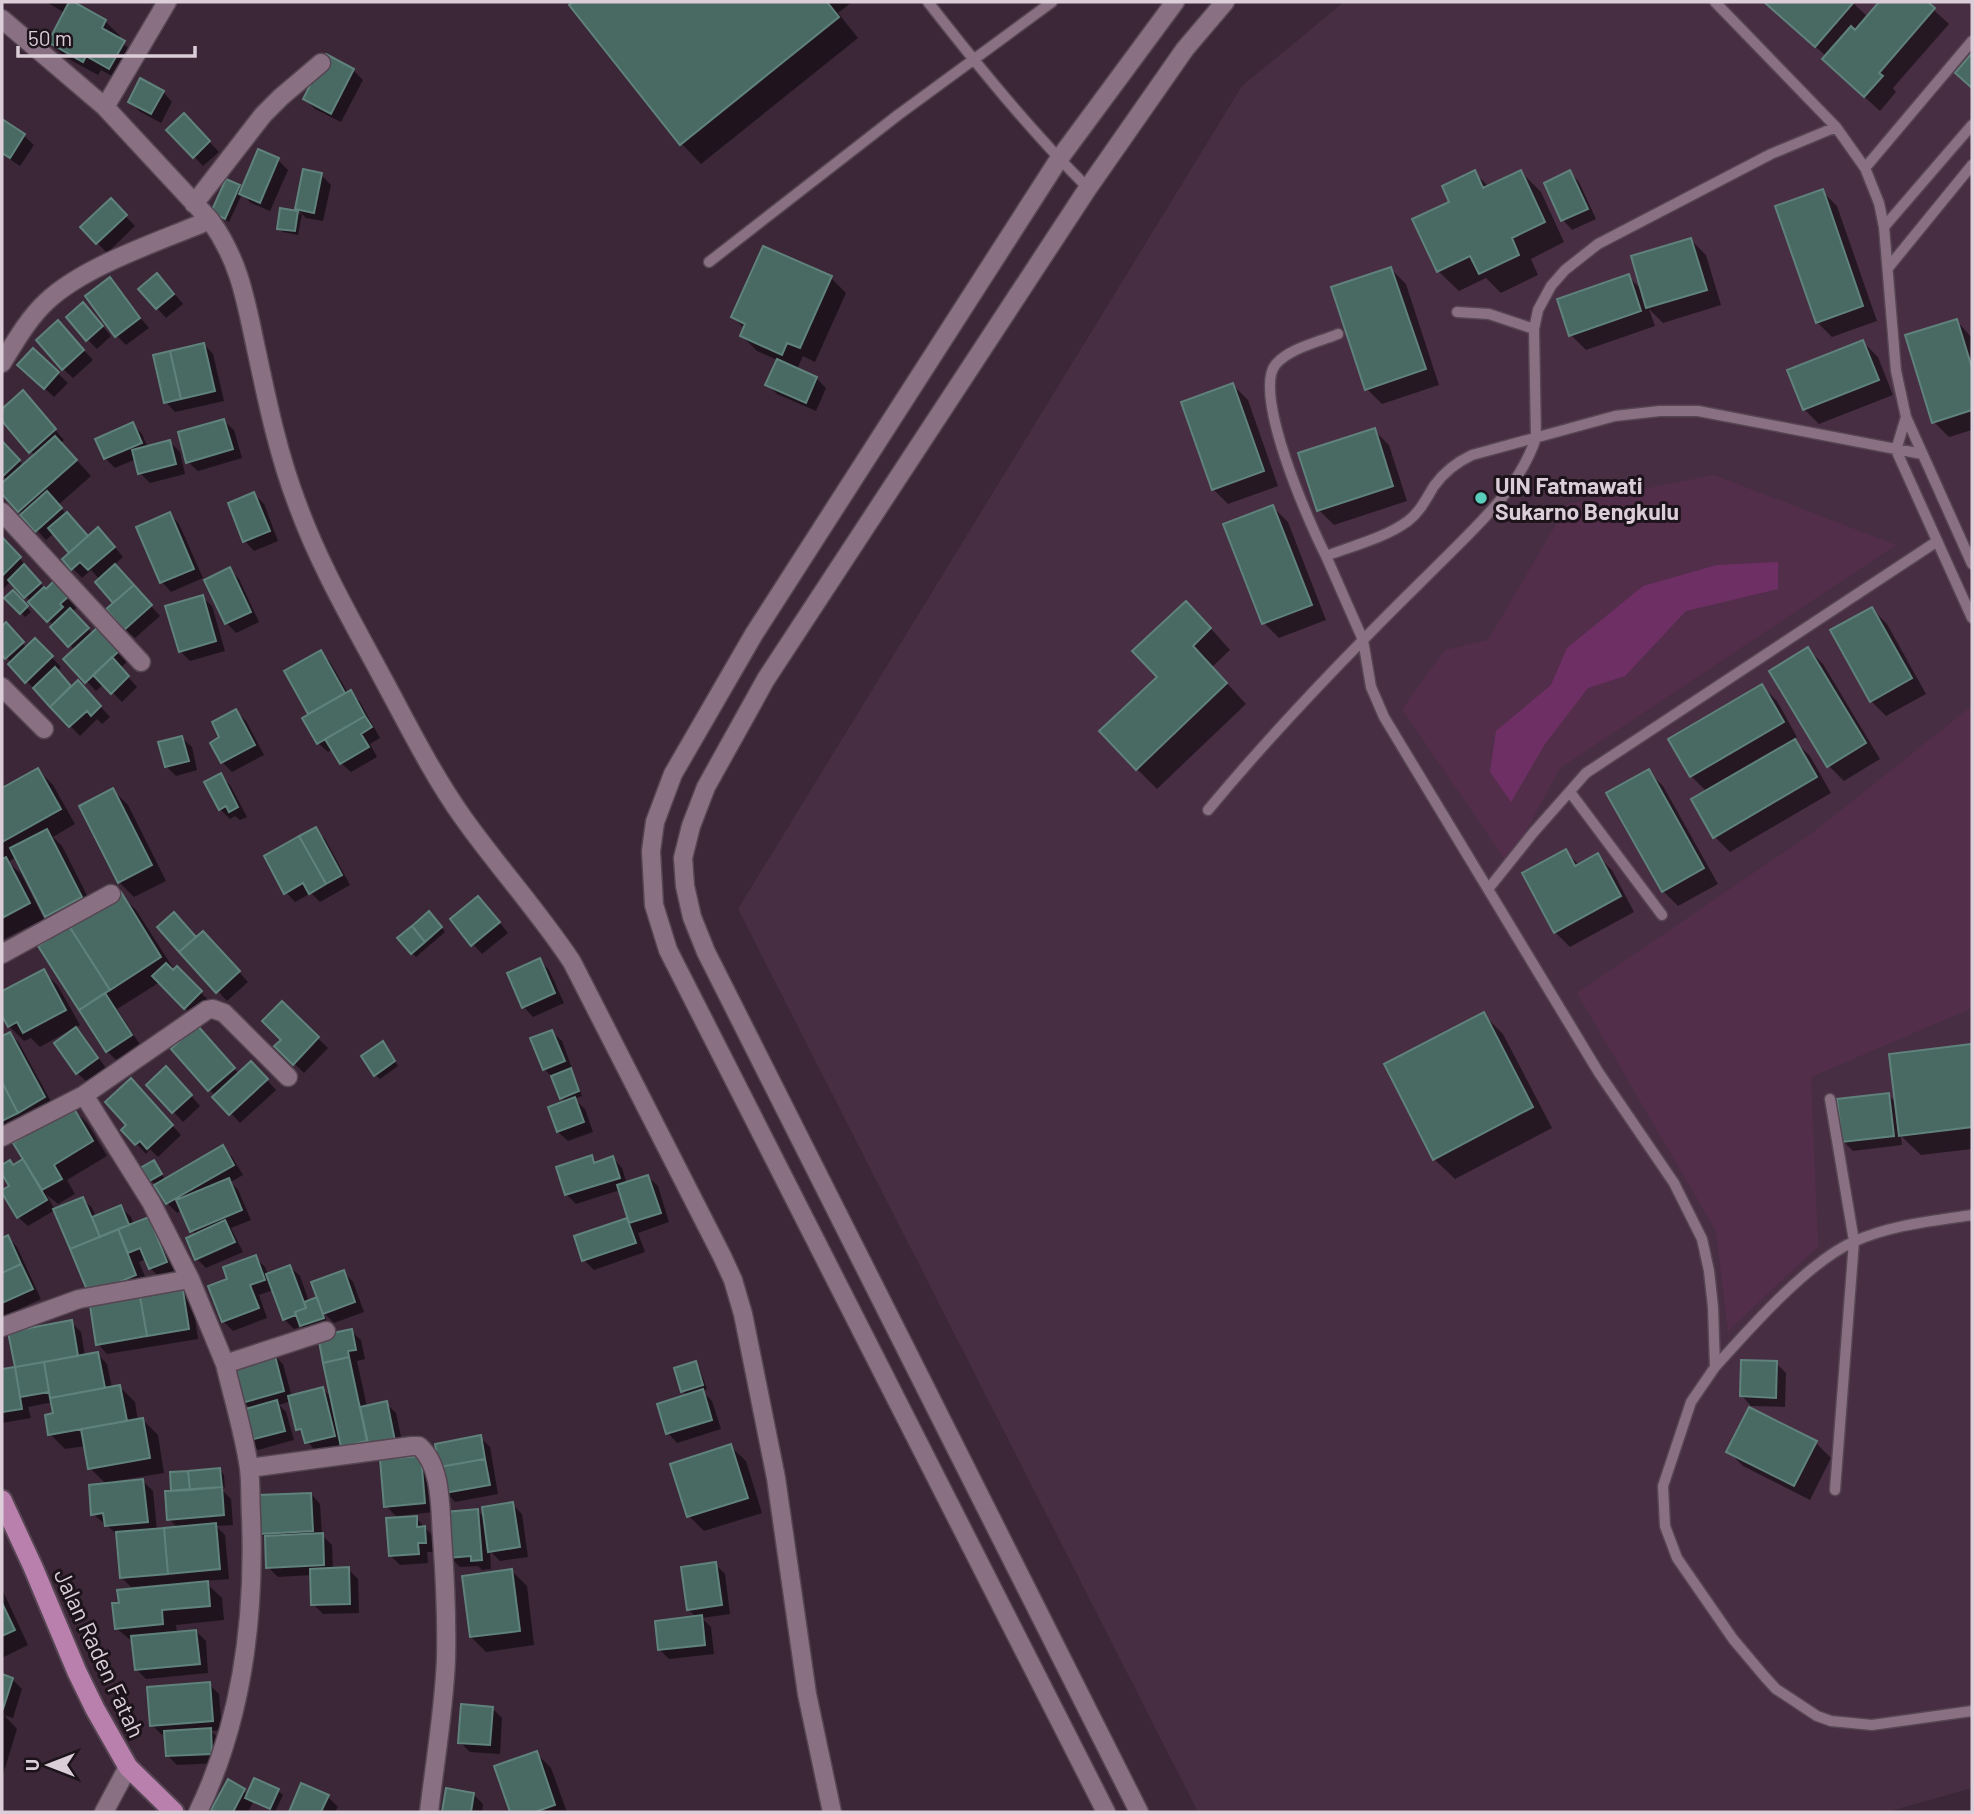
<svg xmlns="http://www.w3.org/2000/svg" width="1974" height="1814" font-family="Barlow,sans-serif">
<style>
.built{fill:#482e43}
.green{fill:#522e4b}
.water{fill:#6e3064}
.shadow{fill:#0007}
.building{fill:#496a63;stroke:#60827c;stroke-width:2}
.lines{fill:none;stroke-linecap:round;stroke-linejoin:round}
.service-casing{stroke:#564552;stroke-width:13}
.minor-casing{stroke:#564552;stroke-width:21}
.trunk-casing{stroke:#564552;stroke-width:23}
.service{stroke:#897183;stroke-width:10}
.minor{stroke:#897183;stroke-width:18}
.trunk{stroke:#b980ae;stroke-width:19}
.poi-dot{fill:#5acebc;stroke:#1d141b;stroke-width:2.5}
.labels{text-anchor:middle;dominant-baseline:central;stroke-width:6;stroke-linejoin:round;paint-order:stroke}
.poi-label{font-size:23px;font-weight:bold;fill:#dbced8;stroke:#1d141b;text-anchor:start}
.street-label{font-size:23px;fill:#dbced8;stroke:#1d141b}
</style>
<rect width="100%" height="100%" fill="#3b2737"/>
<path class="built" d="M1344,2H1972V1788L1887,1812H1198L738,909L1242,86Z"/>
<path class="green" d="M1714,475L1896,545L1560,768L1508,864L1402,709L1445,650L1488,640L1568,504Z
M1972,706V1008L1811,1077L1818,1246L1728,1331L1716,1231L1577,993L1811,834Z"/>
<path class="water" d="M1778,562V589L1686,611L1625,676L1588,688L1545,744L1511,802L1490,772L1496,731L1551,685L1567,648L1643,586L1717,565Z"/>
<path class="shadow" d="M46,2H70L105,21L120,36L119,40L139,57L125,83L101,70L98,75L65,57L50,42L65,13Z
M576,2H852L838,13L858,38L701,164L681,143L572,5Z
M1764,2H1852L1868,17L1882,2H1925L1949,24L1893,88L1896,92L1880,111L1839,74L1826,56Z
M353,70L363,80L341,122L315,109L305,99Z
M163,92L172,102L161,123L139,111L130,101Z
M184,115L219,152L203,166L169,130Z
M2,121L24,136L34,145L20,166L2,154Z
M278,160L288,170L270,211L251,203L242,194L229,222L213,212L239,187L243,190Z
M1474,172L1489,187L1521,172L1541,192L1564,242L1531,259L1538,275L1501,293L1486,278L1459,291L1438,271L1452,203Z
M1570,172L1579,182L1596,219L1572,230L1563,220Z
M321,175L331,185L323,221L306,218L296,208Z
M1822,191L1837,206L1877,321L1832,337L1817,322Z
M111,201L135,226L107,253L82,227Z
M281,210L302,214L298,235L283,232L278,228Z
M1691,240L1706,255L1721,305L1663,323L1649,309L1655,326L1586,350L1571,335L1628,276L1643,291Z
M1391,269L1406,284L1439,385L1382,404L1367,389Z
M831,278L846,293L815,362L803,356L797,369L816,378L826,388L816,411L777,394L767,384L778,360L757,351L742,336L745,329L733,317Z
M109,280L149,328L126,345L117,336Z
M167,285L183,304L166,318L157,308Z
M92,314L111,336L97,349L87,339Z
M1957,321L1972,338V430L1949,437L1934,422Z
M67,332L93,360L73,378L63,369Z
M1863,342L1878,357L1893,395L1819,424L1804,409Z
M204,344L213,354L224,401L175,412L166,402Z
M33,350L68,383L54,397L29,374Z
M1233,385L1248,400L1278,486L1228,504L1213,489Z
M23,393L64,440L61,443L91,476L58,505L88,538L108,539L123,557L114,565L160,616L135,638L125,629L116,603L98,582L100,580L91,570L82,578L64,559L72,553L54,533L46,540L2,491V486L8,481L2,475V444L24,466L35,456L2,418V411Z
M224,421L234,430L242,458L198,471L188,462Z
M132,424L142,434L148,448L170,442L180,452L185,474L150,483L140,473L136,459L115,468L105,458Z
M1374,430L1389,445L1407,501L1334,525L1319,510Z
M254,494L264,504L278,541L254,551L245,541Z
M1273,507L1288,522L1326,620L1279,638L1264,623Z
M170,514L179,524L203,578L171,592L162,582Z
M2,537L46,590L54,583L77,607L72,612L93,634L106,640L127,662L120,668L137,687L122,702L104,684L96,691L65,659L75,651L54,626L11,581L4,588L2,586Z
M230,569L239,579L259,622L236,633L227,623L206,580Z
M13,593L31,612L25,617L7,598Z
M202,597L212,606L225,651L190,661L180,651Z
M1872,609L1887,624L1926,694L1886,716L1871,701Z
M2,620L27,648L35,640L61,667L56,672L72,688L87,692L110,717L102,724L97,719L80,736L10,664L12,663L7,658L2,662Z
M1206,623L1230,650L1212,667L1246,704L1157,789L1137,769L1159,677Z
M1808,649L1823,664L1880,759L1844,781L1829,766L1771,672Z
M320,652L330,662L348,693L350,692L360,702L380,738L370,744L377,757L351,772L341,763L333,749L328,752L318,743L310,715L286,672Z
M1762,686L1777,701L1797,737L1793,740L1810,756L1831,793L1730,852L1715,837L1707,792L1691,776Z
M236,711L246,721L264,755L232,772L222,762Z
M182,738L192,747L197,770L176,776L166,766Z
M38,770L53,785L75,824L53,837L62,846L95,911L121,895L136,910L175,971L177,968L210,1002L194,1017L160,982L117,1009L141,1046L117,1061L107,1051L63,932L46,916L16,857L8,862L21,874L44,919L2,940V790Z
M1648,771L1663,786L1718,884L1678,906L1663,891Z
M221,776L230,785L247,817L240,820L235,816L230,819L220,809Z
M113,790L128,805L166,881L134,897L119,882Z
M315,830L325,839L350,885L320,902L311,893L295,902L286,892Z
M1566,852L1579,865L1597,855L1612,870L1634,912L1570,947L1555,932Z
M488,908L508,933L482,954L473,944Z
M433,917L445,932L416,957L412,953Z
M184,924L197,938L213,943L248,982L227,1001L160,927Z
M539,960L549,970L564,1003L533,1017L524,1007Z
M43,971L58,986L80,1025L74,1028L85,1039L106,1068L87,1082L77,1073L72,1029L40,1047L31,1038L24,1041L9,1026L2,1012V992Z
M282,1003L328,1048L304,1073L276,1046L283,1040Z
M1483,1014L1503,1034L1552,1128L1455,1179L1434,1159Z
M552,1032L562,1041L582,1096L574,1099L585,1109L593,1132L568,1141L558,1132L566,1102L562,1098L555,1079L544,1069Z
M10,1034L19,1043L54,1107L2,1144V1038Z
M207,1037L239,1074L261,1073L276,1090L240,1123L173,1049Z
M1972,1046V1149L1921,1155L1901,1136L1902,1145L1853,1151L1843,1141L1888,1095L1897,1103L1891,1056Z
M387,1048L398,1066L380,1079L375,1075Z
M176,1078L200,1106L183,1122L149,1085Z
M140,1090L181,1135L158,1157L150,1149L146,1154L124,1130L129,1126Z
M73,1109L88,1124L107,1156L67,1180L75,1194L58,1204L46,1194L55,1210L28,1226L18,1217L11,1186L2,1167L10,1162L15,1167L25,1160Z
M223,1147L232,1157L243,1175L231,1182L238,1190L251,1220L231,1228L243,1252L206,1268L197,1259L195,1235L182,1210L177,1213L167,1203L156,1184L150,1181L154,1162L166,1181Z
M591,1157L597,1163L613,1158L622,1168L627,1184L648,1177L658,1186L669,1222L638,1233L645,1252L594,1270L584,1260L576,1237L630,1219L620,1190L576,1204L566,1194Z
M83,1199L92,1208L96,1217L121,1207L131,1217L134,1225L148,1219L158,1228L175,1272L160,1278L150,1268L146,1259L139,1262L151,1291L182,1286L192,1296L198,1339L107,1354L98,1344Z
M8,1237L17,1247L41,1299L2,1317V1240Z
M255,1257L265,1267L268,1275L290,1267L300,1276L309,1302L319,1298L344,1272L353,1282L364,1312L334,1323L324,1313L327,1322L306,1330L302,1326L294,1329L284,1319L273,1290L259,1295L267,1318L233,1331L223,1321L229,1280Z
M71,1322L81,1332L85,1356L98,1354L107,1364L112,1388L120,1387L135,1402L138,1421L143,1420L158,1435L164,1473L115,1481V1484L143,1481L153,1491L157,1530L178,1528L169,1519L220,1470L224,1475L225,1488L220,1483V1488L231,1499L233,1525L216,1526L225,1535L229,1579L204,1581L222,1598L224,1620L176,1625L177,1633L196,1631L206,1641L208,1673L146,1679L136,1669L134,1643L116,1628L166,1587L165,1584L131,1587L121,1577L118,1535L93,1514L107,1485L90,1468L86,1446L65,1449L50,1434L55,1415L53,1402L28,1407L31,1418L2,1423V1371L17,1369L10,1333Z
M351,1331L361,1340L365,1359L357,1361L367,1407L386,1403L396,1413L404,1451L353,1455L343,1445L316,1452L298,1429L291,1401L279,1405L286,1412L294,1440L258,1450L248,1441L251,1409L244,1402L273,1354L283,1364L292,1397L323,1389L333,1399Z
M695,1363L699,1367L707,1389L702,1391L712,1401L721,1429L677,1443L668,1433L687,1396L683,1391Z
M1776,1363L1786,1373L1785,1407L1751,1406L1742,1396Z
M480,1437L490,1447L498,1494L455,1502L446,1492Z
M1816,1443L1831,1458L1810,1500L1743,1466L1728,1451Z
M730,1446L746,1461L762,1513L704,1531L689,1516Z
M420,1457L430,1467L434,1512L396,1516L386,1506Z
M311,1494L320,1504L322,1535L332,1545L333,1570L348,1569L358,1579L359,1613L323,1614L313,1604L312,1575L278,1577L268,1567L266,1539L261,1533Z
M512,1504L522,1514L528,1557L500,1561L490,1551L491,1569L482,1570L478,1566L460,1567L450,1557L478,1511L485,1519Z
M416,1518L434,1537L435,1552H427L428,1563L400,1565L390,1555Z
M715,1564L725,1574L730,1614L702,1618L711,1627L714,1654L669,1659L659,1649L697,1618L688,1609Z
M512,1571L527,1586L534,1645L486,1652L471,1637Z
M2,1589L28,1645L2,1658Z
M2,1676L12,1679L22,1689L13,1718L4,1715L17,1729L2,1778Z
M209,1684L219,1694L222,1730L211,1731L220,1740L221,1763L177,1765L167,1755L166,1734L162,1735L152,1725Z
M492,1708L502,1718L500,1754L470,1752L460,1742Z
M536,1753L551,1768L567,1812H512L496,1767Z
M255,1780L278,1791L283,1795L275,1812L253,1802L248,1812H216L213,1810L228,1782L249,1795Z
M302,1786L328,1797L338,1807L335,1812H290Z
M448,1790L474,1795L483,1804L482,1812H444Z"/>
<path class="building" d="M69,2H74L106,20L102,28L125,41L109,69L86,56L83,62L48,42Z
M573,2H827L839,17L680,145L569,5Z
M1764,2H1854L1815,47Z
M1879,2H1928L1935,8L1879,73L1883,76L1864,97L1822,59L1851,26L1855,30Z
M1972,53V88L1955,73Z
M326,54L354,69L331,114L303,99Z
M140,78L164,91L151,114L128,102Z
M184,113L210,141L193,158L166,130Z
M2,119L25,134L10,158L2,153Z
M258,149L279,158L260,203L239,194Z
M303,169L322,173L314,213L295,209Z
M1475,170L1483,188L1521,170L1545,222L1512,238L1519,255L1479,274L1470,256L1437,272L1412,219L1449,202L1442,186Z
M1570,170L1588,209L1561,221L1544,183Z
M226,179L240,185L225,219L211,212Z
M1823,189L1863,306L1816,323L1775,206Z
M111,198L127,215L96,244L80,227Z
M280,208L298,211L295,231L277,229Z
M1691,238L1707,290L1646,308L1631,256Z
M763,246L832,276L800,348L787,343L782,355L740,336L745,324L731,317Z
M1391,267L1426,369L1365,390L1331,287Z
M157,273L174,294L156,309L138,289Z
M1629,274L1641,311L1569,336L1557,299Z
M110,277L140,318L115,337L85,296Z
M83,302L103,326L86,341L66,317Z
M1957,319L1972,368V410L1932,423L1905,335Z
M58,320L84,350L62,370L36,340Z
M1863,340L1879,380L1803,410L1787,370Z
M204,343L215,391L181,399L170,351Z
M33,348L59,372L44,389L17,365Z
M170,351L181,399L164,403L153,355Z
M777,359L817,377L806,403L765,385Z
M1233,383L1264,471L1212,490L1181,402Z
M23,390L56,429L29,453L2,421V409Z
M224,419L233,449L186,463L178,432Z
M133,422L142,443L104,459L95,439Z
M1375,428L1393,486L1317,511L1298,453Z
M55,436L77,460L18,512L2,494V483Z
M170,440L176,464L138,474L132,450Z
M2,441L20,460L2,477Z
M47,491L62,508L35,532L20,515Z
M254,492L270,531L243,542L228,503Z
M1273,505L1312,605L1262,624L1223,524Z
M67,512L88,536L69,553L48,528Z
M170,512L194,569L160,583L136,527Z
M98,527L115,547L88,570L80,562L71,570L62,559Z
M2,537L21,557L3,575L2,574Z
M24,564L41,583L24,598L8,580Z
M115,564L134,585L113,603L95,582Z
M230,567L251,612L225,624L204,580Z
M54,581L69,596L60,604L63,607L47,622L28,602L44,587L46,589Z
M134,585L152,605L124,630L106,609Z
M13,590L28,606L20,614L4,598Z
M203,595L216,641L179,652L165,606Z
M1186,601L1211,628L1193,646L1227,683L1136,770L1099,731L1157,677L1132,651Z
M1872,607L1912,678L1870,702L1830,630Z
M70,608L89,628L68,647L50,627Z
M6,622L24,642L5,659L2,655V626Z
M97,628L119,651L85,683L63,659Z
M35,638L53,656L25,683L8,664Z
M1808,647L1866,743L1827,767L1769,671Z
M321,650L345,693L308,714L284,671Z
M112,657L129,676L111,694L93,675Z
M55,667L71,686L50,707L33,688Z
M78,680L101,706L91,716L87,711L69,727L50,707Z
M1762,684L1784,722L1690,777L1668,739Z
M351,690L365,716L317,744L302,718Z
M236,709L255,745L221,763L210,743L219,737L212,722Z
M365,716L372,727L361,734L369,747L340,764L325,739Z
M182,736L189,761L165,767L158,742Z
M1795,739L1817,777L1713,838L1691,799Z
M38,768L61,809L2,842V788Z
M1649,769L1704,868L1662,892L1606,793Z
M221,773L238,807L229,812L226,806L219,810L204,782Z
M113,788L152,865L118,883L79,806Z
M316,827L342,875L326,884L299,836Z
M47,829L82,897L45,917L10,848Z
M299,836L326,884L309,894L303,883L284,894L264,856Z
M1566,849L1575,866L1598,853L1621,896L1554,933L1522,873Z
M6,857L30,903L2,918V859Z
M121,892L161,957L110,990L69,926Z
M478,896L500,922L471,946L450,919Z
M429,911L442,927L425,942L412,926Z
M174,912L196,937L179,952L157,927Z
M69,926L110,990L79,1010L38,946Z
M412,926L425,942L411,954L397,938Z
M203,931L240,971L216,993L179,952Z
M540,958L555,993L522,1008L507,973Z
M166,963L173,970L177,966L202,991L184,1009L152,976Z
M44,969L66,1010L23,1033L17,1022L8,1027L2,1016V991Z
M105,993L132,1035L106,1052L79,1010Z
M282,1001L319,1037L293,1065L274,1046L281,1040L262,1021Z
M1484,1012L1533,1107L1433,1160L1384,1064Z
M197,1025L235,1068L208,1091L171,1049Z
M76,1027L98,1058L76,1074L54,1043Z
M552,1030L565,1061L543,1070L530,1038Z
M10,1032L45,1097L18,1113L2,1082V1036Z
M383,1041L395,1061L374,1076L361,1056Z
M1972,1044V1127L1899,1136L1889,1054Z
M251,1061L268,1079L229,1115L212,1097Z
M166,1066L192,1095L172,1113L146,1085Z
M571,1068L579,1091L560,1099L551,1076Z
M131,1078L173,1125L147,1149L140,1141L135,1145L121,1130L126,1125L105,1102Z
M2,1082L18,1113L2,1121Z
M1889,1093L1894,1136L1842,1142L1837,1099Z
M575,1097L584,1122L557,1132L548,1107Z
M73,1107L93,1141L54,1165L62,1179L42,1190L13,1143Z
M223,1145L234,1165L166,1204L154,1185Z
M592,1155L594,1163L613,1156L620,1178L565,1195L556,1167Z
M23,1159L47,1200L17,1218L2,1193V1190L9,1186L2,1174V1165L10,1160L13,1165Z
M154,1160L162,1174L148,1182L140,1168Z
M648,1175L661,1213L629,1223L617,1185Z
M229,1178L242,1210L190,1232L176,1200Z
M83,1197L100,1237L70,1249L53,1209Z
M121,1205L129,1225L100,1237L92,1217Z
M149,1217L167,1262L149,1269L140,1248L128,1253L118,1229Z
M627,1218L636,1243L582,1261L574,1236Z
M225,1220L235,1242L195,1260L186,1238Z
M118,1229L136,1275L89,1295L70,1249Z
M8,1235L21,1264L2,1273V1238Z
M256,1255L265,1280L250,1285L259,1308L222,1322L208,1286L227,1279L223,1267Z
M21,1264L33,1289L2,1303V1273Z
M290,1265L306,1308L295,1312L296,1315L283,1320L266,1274Z
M344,1270L355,1302L323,1314L311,1282Z
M182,1284L189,1329L147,1336L139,1291Z
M139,1291L147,1336L96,1345L89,1299Z
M317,1297L324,1318L300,1326L295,1312L306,1308L304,1302Z
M72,1320L78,1356L15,1367L8,1332Z
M352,1329L356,1350L348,1351L349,1357L323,1363L318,1336Z
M98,1352L105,1388L50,1398L44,1362Z
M274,1352L284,1391L242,1403L231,1364Z
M349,1357L367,1441L341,1447L323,1363Z
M1741,1360L1777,1361L1776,1398L1740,1396Z
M696,1361L703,1385L681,1392L674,1368Z
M44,1362L49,1392L20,1397L15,1367Z
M15,1367L22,1409L2,1412V1369Z
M120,1385L127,1421L48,1435L45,1415L53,1413L50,1398Z
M323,1387L335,1436L305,1443L301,1429L296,1430L288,1396Z
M703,1389L712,1420L666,1434L657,1404Z
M277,1400L285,1431L246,1441L238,1411Z
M387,1401L395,1441L369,1447L360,1407Z
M1749,1407L1817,1441L1794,1486L1726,1452Z
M143,1418L150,1458L88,1469L81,1429Z
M481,1435L485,1459L439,1467L435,1444Z
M731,1444L748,1498L687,1517L670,1464Z
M421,1456L425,1503L384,1507L380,1459Z
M485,1459L490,1485L444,1493L439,1467Z
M220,1468L222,1487L190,1490L188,1471Z
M188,1471L190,1490L171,1491L170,1472Z
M143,1479L148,1522L105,1526L103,1513L91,1515L89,1485Z
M222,1487L224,1515L167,1520L165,1491Z
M311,1493L313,1531L259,1534L258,1495Z
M513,1502L520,1547L488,1552L482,1507Z
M478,1509L482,1560L471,1561V1556L448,1558L445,1512Z
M417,1516V1527L425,1526L426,1543H418L419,1554L389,1556L386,1518Z
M216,1523L220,1569L168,1574L164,1528Z
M164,1528L168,1574L120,1578L116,1532Z
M323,1533L324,1565L266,1568L265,1536Z
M716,1562L722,1605L687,1610L681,1567Z
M349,1567L350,1604L311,1605L310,1569Z
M512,1569L520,1631L470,1637L462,1576Z
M208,1581L210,1606L162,1610L163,1624L115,1629L112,1603H119L117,1590Z
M2,1603L15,1630L2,1636Z
M702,1615L705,1645L658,1650L655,1621Z
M196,1630L200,1664L135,1670L131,1636Z
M2,1674L13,1678L3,1709H2Z
M210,1682L213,1721L150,1726L147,1687Z
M461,1704L493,1707L490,1745L458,1743Z
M211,1728L212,1754L166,1756L164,1731Z
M537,1751L555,1805L535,1812H510L494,1766Z
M254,1778L279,1789L270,1809L245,1798Z
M228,1779L245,1789L233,1812H216L211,1810Z
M301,1783L329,1795L321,1812H289Z
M446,1788L474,1793L471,1812H442Z"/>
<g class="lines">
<g class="service-casing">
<path id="service" d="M928,2C978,66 1030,130 1088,188
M1715,2L1836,127
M1865,168L1972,41
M1884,227L1972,125
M709,262L898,115L1052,2
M1888,268L1972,165
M1457,312L1489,314L1534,329
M1338,334C1319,342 1290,348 1276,364C1251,392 1310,525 1326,556C1352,546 1385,538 1408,521C1420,512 1426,499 1434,486C1444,472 1457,462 1472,455L1615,416L1660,411H1698L1922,454
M1906,417L1896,450L1972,618
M1326,556L1363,640L1371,687L1384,717L1599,1073L1674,1183L1702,1239L1709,1271L1713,1307L1715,1367L1691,1402L1663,1486L1665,1526L1677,1558L1733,1639L1765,1677L1776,1689L1817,1716L1831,1721L1872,1725L1972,1711
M1570,792L1662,915
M1208,810C1257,751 1310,694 1364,639C1391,611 1419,584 1447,556C1483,520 1519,487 1536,438L1534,329L1538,310L1551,286L1565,270L1598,244L1771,154L1836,127L1865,168L1879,203L1884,227L1896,371L1906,417L1972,564
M1489,888L1533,833L1586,773L1936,542
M1830,1099L1854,1241L1835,1490
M1715,1367C1749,1329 1807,1263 1853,1242C1890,1225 1932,1221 1972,1215"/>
</g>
<g class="minor-casing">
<path id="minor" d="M2,19L105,107L210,220C241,263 246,303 257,353C268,405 279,457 298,506C320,566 352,621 382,677C408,725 432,774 464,819C499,868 539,912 572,962L722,1256L733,1280L743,1314L776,1478L807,1694L832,1812
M105,107L167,2
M194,204L263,115L281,97L321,63
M2,363C15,342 28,319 46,302C85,265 161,241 210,220
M2,512L141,662
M2,687L44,729
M2,954L111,894
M84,1095L151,1202L190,1279L225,1364L326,1331
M2,1137L84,1095L207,1010L213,1009L224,1013L288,1077
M2,1327L79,1299L190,1279
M249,1468L412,1446H419C442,1466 440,1508 442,1536C445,1577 447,1618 446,1659C444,1710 435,1761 429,1812
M104,1812L128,1767
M198,1812C242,1721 255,1616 251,1516C250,1500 251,1484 249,1468C244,1433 233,1398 225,1364
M1106,1812L668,950L654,905L651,851L655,822L673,774L754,634L1059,159L1175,2
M1139,1812L706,952L692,917L685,886L683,858L691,826L706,787L766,679L1088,188L1185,49L1225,2"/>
</g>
<g class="trunk-casing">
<path id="trunk" d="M2,1500L33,1567L77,1672L95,1709L128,1767L174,1812"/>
</g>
<use href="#service" class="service"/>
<use href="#minor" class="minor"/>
<use href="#trunk" class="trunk"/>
</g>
<circle class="poi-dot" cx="1481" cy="498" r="7"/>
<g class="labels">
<g class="poi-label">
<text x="1495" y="485">UIN Fatmawati<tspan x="1495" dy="26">Sukarno Bengkulu</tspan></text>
</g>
<g class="street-label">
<text transform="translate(100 1653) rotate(65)">Jalan Raden Fatah</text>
</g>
</g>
<rect width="1974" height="1814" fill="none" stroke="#dbced8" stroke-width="7"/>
<g transform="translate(49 1765) rotate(270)" stroke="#1d141b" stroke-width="5" paint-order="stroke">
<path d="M0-5L12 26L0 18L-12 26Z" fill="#dbced8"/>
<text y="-10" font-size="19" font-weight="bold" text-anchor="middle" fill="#dbced8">U</text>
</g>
<path d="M18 46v10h177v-10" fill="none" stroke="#dbced8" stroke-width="3.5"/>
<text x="28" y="46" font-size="21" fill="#dbced8" stroke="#1d141b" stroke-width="5" paint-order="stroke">50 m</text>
</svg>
